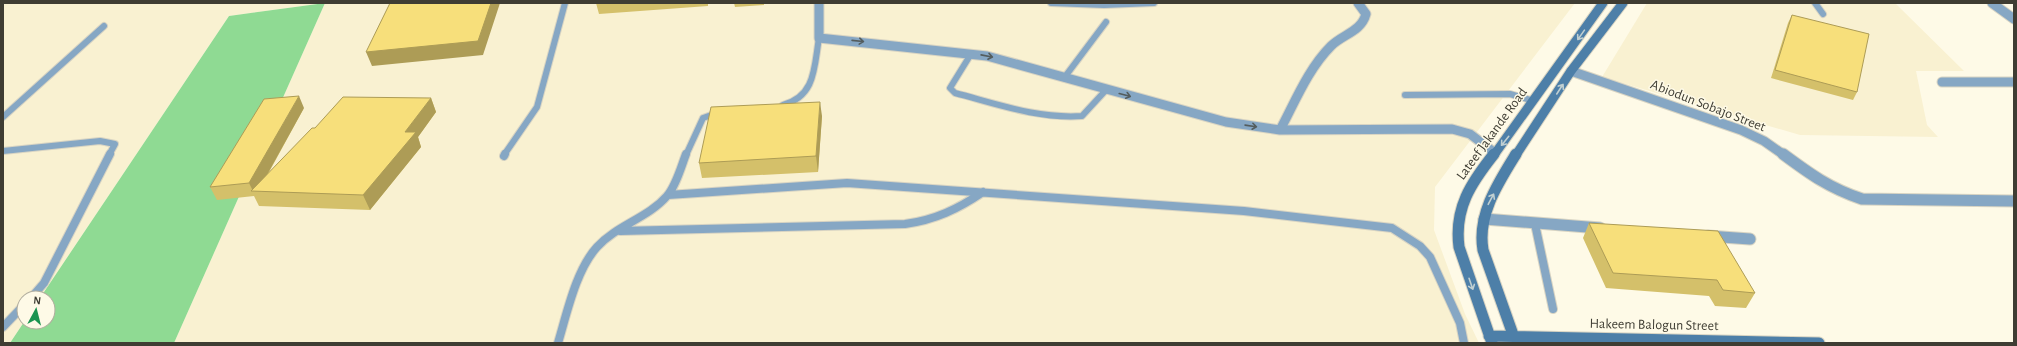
<svg xmlns="http://www.w3.org/2000/svg" width="2017" height="346" font-family="'Alegreya Sans',sans-serif">
<style>
.built{fill:#f9f1d1}
.forest{fill:#8fda93}
.lines{fill:none;stroke-linecap:round;stroke-linejoin:round}
.lane-far1-casing{stroke:#d8d4c3;stroke-width:8}
.lane-casing{stroke:#d8d4c3;stroke-width:10}
.street-far1-casing{stroke:#d8d4c3;stroke-width:11}
.street-casing{stroke:#d8d4c3;stroke-width:13}
.secondary-far1-casing{stroke:#d8d4c3;stroke-width:11}
.secondary-casing{stroke:#d8d4c3;stroke-width:13}
.lane-far1{stroke:#86a7c4;stroke-width:6}
.lane{stroke:#86a7c4;stroke-width:8}
.street-far1{stroke:#86a7c4;stroke-width:9}
.street{stroke:#86a7c4;stroke-width:11}
.secondary-far1{stroke:#4d7fa8;stroke-width:9}
.secondary{stroke:#4d7fa8;stroke-width:11}
.wall{fill:#d4c06a}
.shaded-wall{fill:#ad9c56}
.building{fill:#f7df7b;stroke:#ad9c56}
.oneway{stroke:#c0cfd1}
.oneway2{stroke:#545d5e}
.labels{text-anchor:middle;dominant-baseline:central;stroke-width:3;stroke-linejoin:round;paint-order:stroke}
.street-label{font-size:14px;fill:#3f3d33;stroke:#fefae7}
</style>
<rect width="100%" height="100%" fill="#fefae7"/>
<path class="built" d="M3,3H1575L1435,187L1434,230L1465,314L1479,343H174L325,3L229,16L40,298H24V322L10,343H3Z
M1647,3H1895L1964,71H1916L1927,125L1938,137L1800,135L1602,77Z"/>
<path class="forest" d="M325,3L174,343H10L24,322H48V298H40L229,16Z"/>
<g class="lines">
<g class="lane-far1-casing">
<path id="lane-far1" d="M1051,3L1104,5L1154,3
M1815,3L1823,14
M971,54L950,88L955,93C997,104 1038,119 1082,116L1106,90
M1064,78L1106,22
M1405,95L1510,94L1534,101
M783,105C816,96 814,67 819,38
M3,117L104,26
M3,151L100,141L115,144L109,155
M504,155L537,107L565,3
M686,155L703,118L717,113"/>
</g>
<g class="lane-casing">
<path id="lane" d="M504,156L505,154
M668,195L847,183L1244,211L1392,228L1420,246L1430,257L1460,323L1464,343
M1535,224L1553,309
M620,231L905,224C935,220 958,209 983,192
M31,298L44,283L110,154
M3,327L24,305
M558,343C567,313 576,270 597,247C617,225 648,218 667,196C676,186 681,167 686,154"/>
</g>
<g class="street-far1-casing">
<path id="street-far1" d="M819,3V38L987,56L1226,122L1280,130L1452,129L1470,134L1495,153
M1992,3L2014,19
M1571,71L1741,130L1764,141L1784,155
M1942,82H2014
M1280,130C1295,102 1308,69 1331,46C1343,34 1361,32 1366,14L1358,3"/>
</g>
<g class="street-casing">
<path id="street" d="M1783,154C1810,174 1829,188 1862,199L2014,201
M1484,219L1600,228
M1708,236L1750,239"/>
</g>
<g class="secondary-far1-casing">
<path id="secondary-far1" d="M1494,155L1603,3
M1516,155L1571,71L1623,3"/>
</g>
<g class="secondary-casing">
<path id="secondary" d="M1489,336L1819,343
M1492,343L1459,247C1454,208 1471,183 1494,154
M1516,343L1483,250C1477,215 1498,183 1516,154"/>
</g>
<use href="#lane-far1" class="lane-far1"/>
<use href="#lane" class="lane"/>
<use href="#street-far1" class="street-far1"/>
<use href="#street" class="street"/>
<use href="#secondary-far1" class="secondary-far1"/>
<use href="#secondary" class="secondary"/>
</g>
<path class="wall" d="M596,3H708V6L599,14Z
M734,3H764V5L735,7Z
M1792,15L1857,92L1853,100L1771,78L1788,23Z
M431,98L436,112L418,137L421,147L370,210L259,206L254,196L217,200L210,187L304,108L268,174L315,128Z
M822,116L818,172L702,178L699,163Z
M1589,223L1755,293L1746,308L1715,306L1709,296L1606,288L1583,238Z"/>
<path class="shaded-wall" d="M491,3H500L483,55L372,66L366,52Z
M299,96L304,108L258,191H253L249,183Z
M431,98L436,112L418,137L421,147L370,210L363,195L405,132Z
M820,102L822,116L818,172L816,156Z"/>
<path class="building" d="M390,3H491L478,41L366,52Z
M1792,15L1869,34L1857,92L1775,70Z
M299,96L249,183L210,187L264,99Z
M343,97L431,98L405,132H416L363,195L251,191L312,128H315Z
M820,102L816,156L699,163L711,107Z
M1589,223L1718,231L1755,293L1723,290L1717,280L1613,273Z"/>
<defs><path id="oneway-shaft" d="M-6 0H5M1.5-3L5.5 0L1.5 3" fill="none" stroke-width="1.6" stroke-linecap="round" stroke-linejoin="round"/></defs>
<g class="oneway">
<use href="#oneway-shaft" transform="translate(1581 35) rotate(125)"/>
<use href="#oneway-shaft" transform="translate(1560 89) rotate(-57)"/>
<use href="#oneway-shaft" transform="translate(1505 141) rotate(129)"/>
<use href="#oneway-shaft" transform="translate(1491 199) rotate(-62)"/>
<use href="#oneway-shaft" transform="translate(1471 284) rotate(71)"/>
</g>
<g class="oneway2">
<use href="#oneway-shaft" transform="translate(858 41) rotate(6)"/>
<use href="#oneway-shaft" transform="translate(987 56) rotate(11)"/>
<use href="#oneway-shaft" transform="translate(1125 95) rotate(15)"/>
<use href="#oneway-shaft" transform="translate(1251 126) rotate(8)"/>
</g>
<g class="labels">
<g class="street-label">
<text transform="translate(1708 106) rotate(21)">Abiodun Sobajo Street</text>
<text transform="translate(1492 134) rotate(-54)">Lateef Jakande Road</text>
<text transform="translate(1654 325) rotate(1)">Hakeem Balogun Street</text>
</g>
</g>
<rect width="2017" height="346" fill="none" stroke="#3f3d33" stroke-width="8"/>
<g transform="translate(36 310) rotate(7)"><circle r="19" fill="#fefae7" stroke="#b2ae9f"/>
<path d="M0-3L7 15L0 10L-7 15Z" fill="#1b9450"/>
<text y="-6" font-size="11" font-weight="bold" text-anchor="middle" fill="#3f3d33">N</text>
</g>
</svg>
